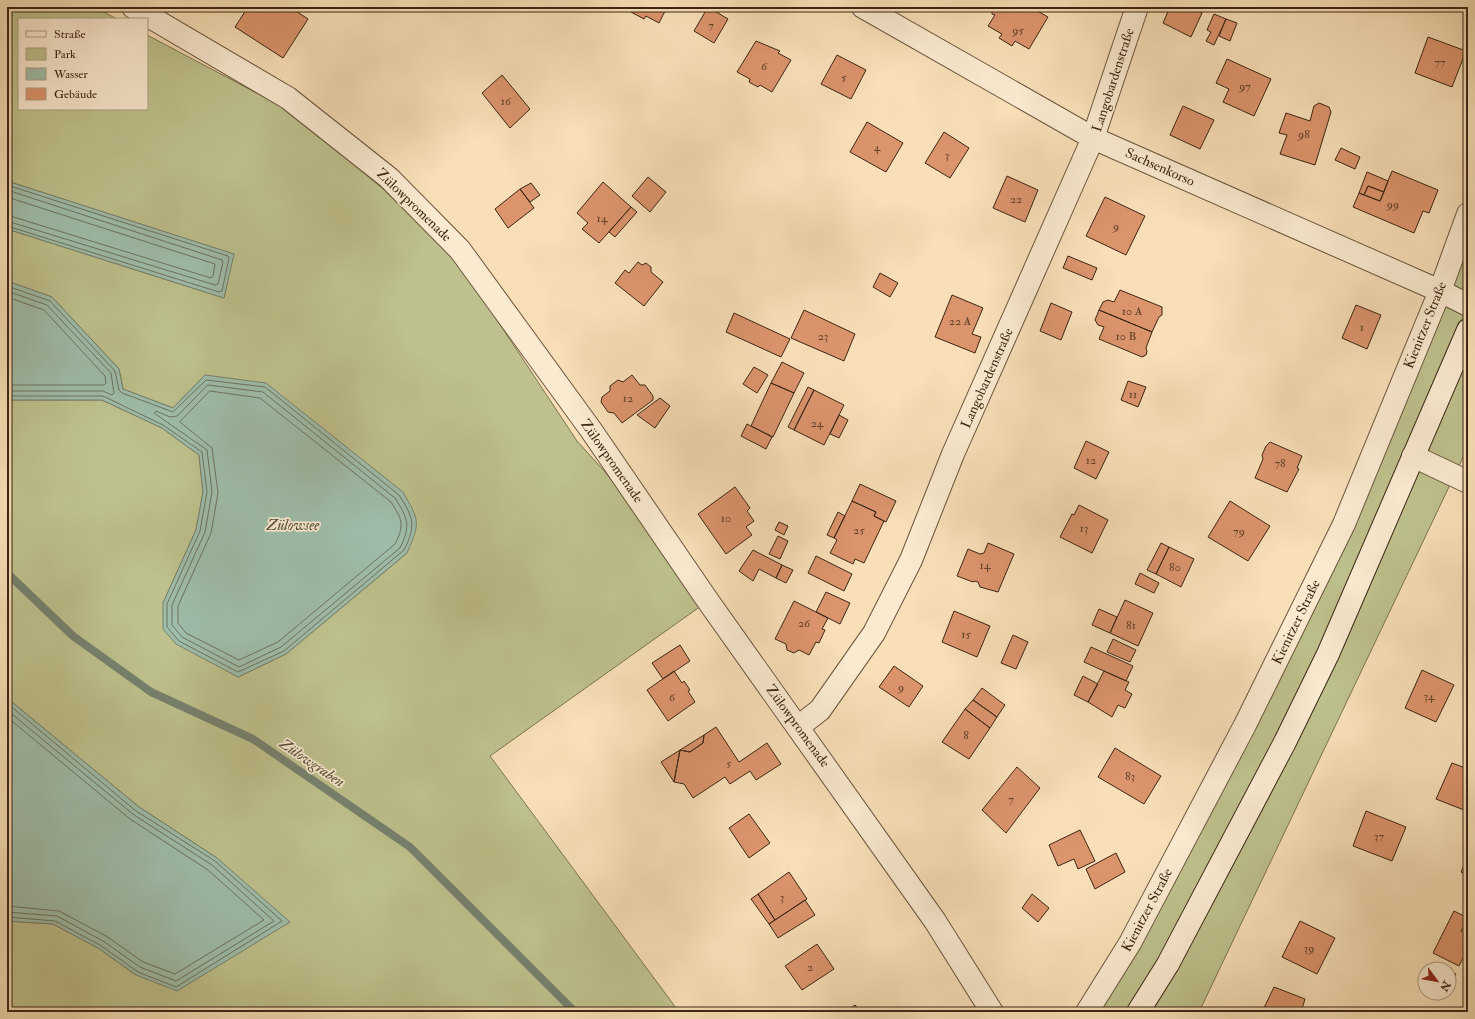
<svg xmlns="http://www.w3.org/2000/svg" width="1475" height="1019" font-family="'IM FELL Double Pica',serif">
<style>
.green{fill:#bec18d;stroke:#7c7450}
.water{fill:#9ebdaa;stroke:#76816e}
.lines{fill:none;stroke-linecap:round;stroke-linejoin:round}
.shore{stroke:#6c725f;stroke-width:1}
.stream{stroke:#76816e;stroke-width:8}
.building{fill:#dc946d;stroke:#3b2614}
.street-casing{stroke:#6a543d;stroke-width:24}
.secondary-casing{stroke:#3b2614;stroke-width:24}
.street{stroke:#faead0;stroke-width:22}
.secondary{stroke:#faead0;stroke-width:22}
.labels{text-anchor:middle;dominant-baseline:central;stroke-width:3.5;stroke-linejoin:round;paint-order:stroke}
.number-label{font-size:12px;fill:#63422a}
.street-label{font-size:14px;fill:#3b2614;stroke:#faead0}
.water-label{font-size:15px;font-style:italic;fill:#544c3a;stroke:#faead0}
</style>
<rect width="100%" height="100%" fill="#f8dfb7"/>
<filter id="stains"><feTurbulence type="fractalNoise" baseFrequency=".005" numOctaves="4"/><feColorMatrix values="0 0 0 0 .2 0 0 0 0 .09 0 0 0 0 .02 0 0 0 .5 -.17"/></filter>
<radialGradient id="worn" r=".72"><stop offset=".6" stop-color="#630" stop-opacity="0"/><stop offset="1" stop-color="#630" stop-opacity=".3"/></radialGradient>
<path class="green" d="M7,7H94L117,19H19V109H147V35L287,109L382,188L454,255L577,441L605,472L708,601L490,756L679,1012H7V921L53,924L98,948L136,975L217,858L139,807L7,698V400H102L162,428L199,455L203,492L196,530L163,603L238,677L286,654L407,553L205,375L173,408L123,389L119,369L52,297L7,281V229L224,298L233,254L7,181Z
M1468,214V447L1200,1010L1199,1012H1087L1245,725Z"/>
<path class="water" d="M7,181L234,254L224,298L7,229Z
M7,281L52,297L119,369L123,389L173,408L205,375L266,383L403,492C419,520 421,522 407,553L286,654L238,677L176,644L163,629V603L196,530L203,492L199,455L162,428L102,400H7Z
M7,698L139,807L217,858L290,922L177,991L136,975L98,948L53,924L7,921Z"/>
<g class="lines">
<path class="shore" d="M7,185L228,256L229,258L222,291L219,292L7,226
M7,190L222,260L223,262L218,284L215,285L7,221
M7,197L215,264L213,276L211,278L7,215
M7,286L50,301L115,371L119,390L122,393L173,412L206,380L265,387L399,495C414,518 416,526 404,550L284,651L238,672L179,641L167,627V604L200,531L207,492L202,452L163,425L103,396H7
M7,291L47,305L111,373L114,393L112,395L103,391H7
M7,297L44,310L105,376L106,383L104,385H7
M208,385L263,392L395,498C408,518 411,526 400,548L281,647L239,667L182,637L172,625V605L205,532L212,492L207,450L154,413L156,411L170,417L177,416Z
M210,391L260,398L391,502C402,519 405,525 395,544L278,642L239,660L186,633L178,623V606L211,533L218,493L212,448L180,422Z
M7,703L136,811L215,861L282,921L176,987L138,972L100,945L55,921L7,917
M7,710L134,815L212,865L274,921L176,981L140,967L103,941L57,916L7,912
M7,717L130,819L208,870L264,920L175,974L143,962L106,936L59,911L7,906"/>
<path class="stream" d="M7,573L73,636L151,692L253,739L410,847L575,1012"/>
</g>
<path class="building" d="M248,7H290L308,19L283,58L235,27Z
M628,7H667L659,23L646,16L644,19L631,12L632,9Z
M708,7L728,19L714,43L694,31Z
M992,7H1036L1034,9L1048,17L1029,49L1015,41L1012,46L999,38L1002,34L988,26L995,15L992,14Z
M1170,7H1188L1202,13L1191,37L1163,23Z
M1214,14L1226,19L1214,45L1206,41L1211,32L1207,30Z
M1226,19L1237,23L1230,41L1219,36Z
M1428,37L1466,51L1452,87L1415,73Z
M756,41L780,51L778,53L791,60L772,92L760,85L758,87L749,82L750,79L737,72Z
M837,55L866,70L851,99L821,84Z
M1227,59L1271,79L1254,116L1223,102L1229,89L1216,83Z
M502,75L530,109L510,128L482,93Z
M1319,103L1329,107L1331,112L1315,165L1280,154L1287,135L1279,133L1286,113L1310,121L1314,106Z
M1183,106L1214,120L1200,149L1170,135Z
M867,122L903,143L886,172L850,152Z
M944,132L969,148L950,178L925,163Z
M1341,148L1360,157L1355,169L1335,160Z
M1392,171L1438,190L1429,213L1423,211L1414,233L1353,207L1359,193L1380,201Z
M1367,172L1388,181L1384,192L1368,186L1364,195L1359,193Z
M1007,176L1038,190L1025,222L993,208Z
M648,177L666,192L650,212L632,196Z
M603,182L631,207L599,243L582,229L588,223L577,213Z
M531,183L540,195L530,202L520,189Z
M1368,186L1384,192L1380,201L1364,195Z
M520,189L534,208L508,228L495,209Z
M1105,197L1145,216L1126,255L1086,236Z
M631,207L637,212L615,237L609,232Z
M1068,256L1097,268L1092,280L1063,268Z
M638,262L642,265L646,263L651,267V272L663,282L644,306L615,283L625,270L629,273Z
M880,273L898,283L890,297L873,287Z
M1120,290L1162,307V315L1159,317L1152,332L1099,310L1103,302L1108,300L1114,302Z
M952,295L983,308L972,334L981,337L975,353L935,337Z
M1051,303L1072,312L1061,340L1040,331Z
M1356,305L1381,315L1367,349L1342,338Z
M804,310L855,334L844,361L791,338Z
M1099,310L1152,332L1146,348L1147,351L1146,355L1142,357L1099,339L1104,327L1098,325L1095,320Z
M734,313L790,339L781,357L726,332Z
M782,362L804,373L794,393L771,383Z
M754,367L768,375L757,393L743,384Z
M632,375L640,385H645L653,396V400L622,423L614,413L608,412L601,402L602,397L610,391V386L618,380L623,382Z
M1128,381L1146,387L1138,407L1121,400Z
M771,383L794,393L773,437L751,426Z
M808,387L814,390L794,430L788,427Z
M814,390L844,405L824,445L794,430Z
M660,398L670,406L655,428L637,415Z
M839,415L848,420L839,438L830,434Z
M747,424L772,437L766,449L741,436Z
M1086,441L1109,452L1096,479L1074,468Z
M1270,442L1302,456L1297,468L1299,469L1287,492L1255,478L1263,459L1262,455L1266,446Z
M860,484L896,501L886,522L874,516L876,512L852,501Z
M735,487L750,508L747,511L754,521L746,527L752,535L726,554L698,514Z
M852,501L876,512L874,516L884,521L864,563L855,559L853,564L830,553L837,540L834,538Z
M1230,501L1270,526L1248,561L1208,537Z
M1079,505L1108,520L1092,553L1060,537L1072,514L1074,515Z
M838,512L845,516L834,538L827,535Z
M779,522L788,526L784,535L775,530Z
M778,536L788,541L780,559L769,554Z
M988,543L1014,554L998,592L980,587L978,582L974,581L973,582L957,576L968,549L980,554L984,553Z
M1161,543L1169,547L1156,574L1147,570Z
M1169,547L1194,559L1181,587L1156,574Z
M753,550L782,565L776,578L759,569L753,581L739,571Z
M816,556L852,574L844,591L808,573Z
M782,565L793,570L786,583L776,578Z
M1140,573L1159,583L1154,593L1135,584Z
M826,592L850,603L840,624L816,612Z
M1125,600L1153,613L1138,646L1110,633Z
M794,601L828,618L822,629L825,630L819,643L816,642L809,655L799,650L794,653L787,650L786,644L775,639Z
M1099,609L1117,617L1110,633L1092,625Z
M954,611L990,626L977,657L942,642Z
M1013,635L1028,642L1016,669L1001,663Z
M1113,639L1136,650L1130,662L1107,652Z
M680,645L690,661L663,679L652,663Z
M1091,647L1133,666L1126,681L1084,662Z
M894,666L923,686L909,707L879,687Z
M1422,670L1454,685L1436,722L1405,708Z
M674,671L682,683L684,681L690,690L688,691L695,702L668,721L647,690Z
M1104,671L1129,682L1125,690L1132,694L1125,708L1118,705L1112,717L1088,702Z
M1083,676L1098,684L1088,702L1074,695Z
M982,688L1005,705L997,717L973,700Z
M973,700L997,717L990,728L965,709Z
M965,709L990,728L969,759L942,742Z
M716,727L739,762L767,743L781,764L756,780L750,771L730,784L725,777L693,798L684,784L674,782L680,750L690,752L703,743L704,735Z
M704,735L703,743L690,752L680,750Z
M1115,748L1161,776L1144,804L1098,777Z
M680,750L674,782L661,762Z
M1452,763L1468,769V801L1464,810L1436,799Z
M1017,767L1040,788L1006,833L982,810Z
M1366,811L1406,827L1392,861L1353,846Z
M749,814L770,843L749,858L729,828Z
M1080,830L1095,861L1078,869L1074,859L1058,866L1049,845Z
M1116,853L1125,872L1095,889L1086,869Z
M1468,857V876L1461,872Z
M789,872L807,899L775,920L758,894Z
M758,894L775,920L769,924L751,899Z
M1032,894L1049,908L1038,922L1022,908Z
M805,900L815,915L778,938L769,924Z
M1454,911L1468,918L1461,931L1468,934V948L1459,966L1433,953Z
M1300,921L1335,938L1317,974L1282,957Z
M817,944L834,969L802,990L785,966Z
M1449,971L1456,974L1449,988Z
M1274,987L1305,999L1301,1012H1262Z
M855,1005L861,1012H846Z"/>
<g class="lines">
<g class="street-casing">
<path id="street" d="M133,7L288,98L389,178L460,250L591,430L708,601L935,921L992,1012
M863,7L1093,138L1440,291L1468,305
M1413,456L1468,482
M798,727L820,710L874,633L911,560L953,454L1093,138L1137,7
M1087,1012L1130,943L1245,725L1344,524L1440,291L1468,214"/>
</g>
<g class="secondary-casing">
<path id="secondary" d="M1138,1012L1168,964L1285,742L1328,654L1468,330"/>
</g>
<use href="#street" class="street"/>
<use href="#secondary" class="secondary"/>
</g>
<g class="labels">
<g class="number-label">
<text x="711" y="25">7</text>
<text x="1018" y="30">95</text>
<text x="1440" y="62">77</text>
<text x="764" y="66">6</text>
<text x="844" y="77">5</text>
<text x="1245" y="86">97</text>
<text x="506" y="101">16</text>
<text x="1304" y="134">98</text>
<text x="877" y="147">4</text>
<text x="947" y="155">3</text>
<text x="1016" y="199">22</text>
<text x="1393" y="204">99</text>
<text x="602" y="218">14</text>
<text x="1116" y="226">9</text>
<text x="1132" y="311">10 A</text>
<text x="960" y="321">22 A</text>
<text x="1362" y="327">1</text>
<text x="823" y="336">23</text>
<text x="1126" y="336">10 B</text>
<text x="1133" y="394">11</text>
<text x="628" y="398">12</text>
<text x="817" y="423">24</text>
<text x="1091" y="460">12</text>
<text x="1280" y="463">78</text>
<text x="726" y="518">10</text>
<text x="1084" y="528">13</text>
<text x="859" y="530">25</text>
<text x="1239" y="531">79</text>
<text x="985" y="565">14</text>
<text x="1175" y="567">80</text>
<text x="804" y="623">26</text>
<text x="1131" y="625">81</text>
<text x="966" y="634">15</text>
<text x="901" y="687">9</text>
<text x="1429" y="696">34</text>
<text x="672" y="697">6</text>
<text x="966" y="735">8</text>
<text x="729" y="763">5</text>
<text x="1130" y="776">83</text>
<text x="1011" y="799">7</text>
<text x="1379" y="836">37</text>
<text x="782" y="897">3</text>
<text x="1309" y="948">39</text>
<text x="810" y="967">2</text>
</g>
<g class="street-label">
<text transform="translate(1113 80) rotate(-72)">Langobardenstraße</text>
<text transform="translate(1160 167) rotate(24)">Sachsenkorso</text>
<text transform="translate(414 205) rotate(44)">Zülowpromenade</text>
<text transform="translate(1425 325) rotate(-68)">Kienitzer Straße</text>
<text transform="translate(987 378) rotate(-66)">Langobardenstraße</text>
<text transform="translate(612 461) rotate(55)">Zülowpromenade</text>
<text transform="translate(1296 622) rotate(-64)">Kienitzer Straße</text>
<text transform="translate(798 726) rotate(54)">Zülowpromenade</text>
<text transform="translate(1147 910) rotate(-62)">Kienitzer Straße</text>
</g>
<g class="water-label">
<text x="293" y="525">Zülowsee</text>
<text transform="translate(312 763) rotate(34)">Zülowgraben</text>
</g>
</g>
<rect width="1475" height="1019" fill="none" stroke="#f8dfb7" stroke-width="24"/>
<rect x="8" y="8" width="1459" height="1003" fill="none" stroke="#3b2614" stroke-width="2"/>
<rect x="12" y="12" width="1451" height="995" fill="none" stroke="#3b2614"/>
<rect x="18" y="18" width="130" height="92" fill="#faead0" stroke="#ae9c85"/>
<rect x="26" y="31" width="20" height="6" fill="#faead0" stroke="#ae9c85"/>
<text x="54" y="38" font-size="12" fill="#3b2614">Straße</text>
<rect x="26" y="48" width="20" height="12" fill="#bec18d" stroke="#ae9c85"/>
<text x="54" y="58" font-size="12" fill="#3b2614">Park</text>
<rect x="26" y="68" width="20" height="12" fill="#9ebdaa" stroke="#ae9c85"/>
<text x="54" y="78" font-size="12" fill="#3b2614">Wasser</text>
<rect x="26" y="88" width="20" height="12" fill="#dc946d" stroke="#ae9c85"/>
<text x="54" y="98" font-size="12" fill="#3b2614">Gebäude</text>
<g transform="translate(1437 981) rotate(122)"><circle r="19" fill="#faead0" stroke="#ae9c85"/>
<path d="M0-3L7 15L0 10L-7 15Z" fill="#8f2418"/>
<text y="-6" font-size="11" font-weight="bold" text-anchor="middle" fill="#3b2614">N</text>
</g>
<rect width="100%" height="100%" filter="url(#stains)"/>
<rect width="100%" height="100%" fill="url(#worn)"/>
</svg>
